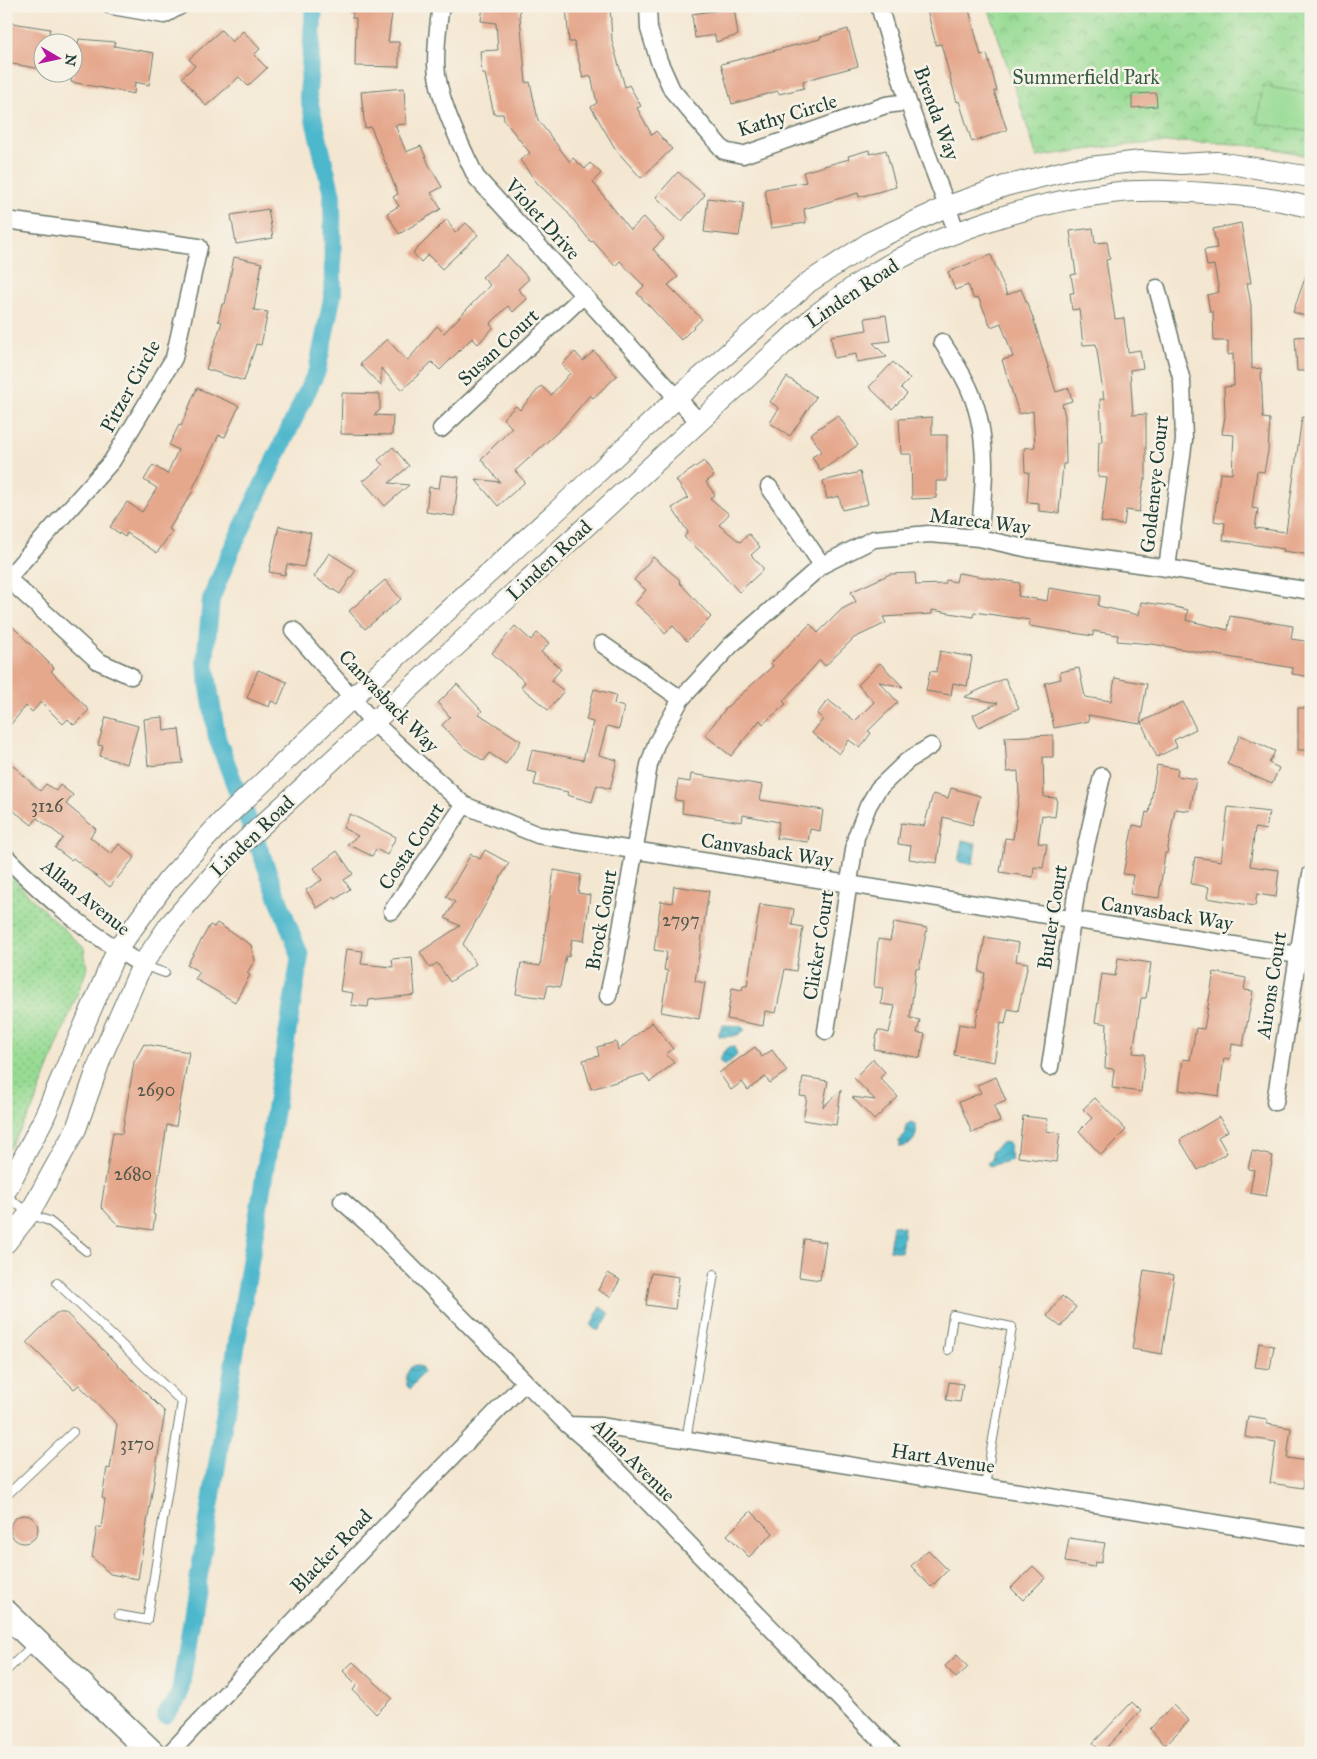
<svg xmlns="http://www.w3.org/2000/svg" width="1317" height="1759" font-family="'IM FELL Great Primer',serif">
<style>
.grass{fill:url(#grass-dots);stroke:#5c8c64}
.park{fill:url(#park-crowns);stroke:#5c8c64}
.garden{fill:#98db94;stroke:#5c8c64}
.water{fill:url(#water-waves);stroke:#367a80}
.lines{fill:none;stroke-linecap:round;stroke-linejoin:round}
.canal{stroke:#4eb7cc;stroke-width:18}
.building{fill:#e5a88d}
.service-casing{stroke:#6a786b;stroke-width:10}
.minor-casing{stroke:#6a786b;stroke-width:19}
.tertiary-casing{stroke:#6a786b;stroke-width:22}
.primary-casing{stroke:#6a786b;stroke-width:28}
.service{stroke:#fff;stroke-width:8}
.minor{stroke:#fff;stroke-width:16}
.tertiary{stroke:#fff;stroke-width:20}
.primary{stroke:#fff;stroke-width:25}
.labels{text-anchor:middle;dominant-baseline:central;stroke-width:5;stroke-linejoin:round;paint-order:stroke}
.number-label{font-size:18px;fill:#50584a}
.park-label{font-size:20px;fill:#375d47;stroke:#f7f3e8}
.street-label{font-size:20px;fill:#1f3d34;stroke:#f7f3e8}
</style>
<defs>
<pattern id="grass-dots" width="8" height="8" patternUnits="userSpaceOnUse" patternTransform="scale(1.25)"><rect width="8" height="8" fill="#98db94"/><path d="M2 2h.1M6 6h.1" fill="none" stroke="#7bb37a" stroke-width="1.8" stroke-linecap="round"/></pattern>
<pattern id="park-crowns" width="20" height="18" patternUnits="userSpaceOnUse" patternTransform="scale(1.25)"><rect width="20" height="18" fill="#98db94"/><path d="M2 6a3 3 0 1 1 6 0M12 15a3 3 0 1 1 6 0" fill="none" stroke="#7bb37a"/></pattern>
<pattern id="water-waves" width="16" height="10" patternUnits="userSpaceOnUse" patternTransform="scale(1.25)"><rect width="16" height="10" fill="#4eb7cc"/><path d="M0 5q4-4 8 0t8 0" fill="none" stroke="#4096a6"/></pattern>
</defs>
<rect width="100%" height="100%" fill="#f7f3e8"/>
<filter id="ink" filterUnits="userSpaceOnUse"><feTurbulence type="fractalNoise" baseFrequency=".02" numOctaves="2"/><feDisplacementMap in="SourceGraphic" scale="10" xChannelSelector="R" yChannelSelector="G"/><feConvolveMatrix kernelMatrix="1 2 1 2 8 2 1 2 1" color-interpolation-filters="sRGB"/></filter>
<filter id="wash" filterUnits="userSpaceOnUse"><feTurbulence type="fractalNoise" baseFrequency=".0096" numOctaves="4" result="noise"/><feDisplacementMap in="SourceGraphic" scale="20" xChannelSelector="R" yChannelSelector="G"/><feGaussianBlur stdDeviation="1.12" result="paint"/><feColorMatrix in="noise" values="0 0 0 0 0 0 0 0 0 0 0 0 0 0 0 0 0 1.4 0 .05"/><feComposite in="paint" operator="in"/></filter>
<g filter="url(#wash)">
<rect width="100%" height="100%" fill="#f4e7d2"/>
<path class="grass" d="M6,870L34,901L84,948L87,969L32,1110L9,1149L6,1145Z"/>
<path class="park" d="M988,6H1311V157C1221,133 1128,142 1037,157Z"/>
<path class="garden" d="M1263,86L1311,94V132L1257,123Z"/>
<path class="water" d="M962,840L976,843L973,864L958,862Z
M723,1025L741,1026L745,1030C741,1036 726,1038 719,1036V1032Z
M731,1046L734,1047L737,1055L726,1065H723L719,1060L724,1051Z
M911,1122L915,1124C918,1133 916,1138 909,1145L900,1147L899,1140L906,1133V1125Z
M1003,1142L1010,1144L1009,1151L1012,1160L989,1166L987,1163L992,1160V1151Z
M893,1225L904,1227L901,1252L889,1250Z
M600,1307L610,1314L599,1330H596L591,1326Z
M415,1365L422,1367L423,1372L410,1389L407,1386C405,1378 407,1368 415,1365Z"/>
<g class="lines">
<path class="canal" d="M165,1715L179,1698L300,956L217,738L205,662L211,599L230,553L317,371L333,294L332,195L308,95L314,6"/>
</g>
<g id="blocks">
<path class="building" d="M354,6H393L388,42H399V67L355,66L356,18H352Z
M483,6H519L526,83L530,82L538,120L570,162L573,158L585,169L590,163L601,173L593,182L630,230L644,217L664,239L653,249L678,277L668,285L702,319L681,340L637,293L644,286L620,261L615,266L593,241L591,242L564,208L538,184L520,160L530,153L504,120L503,114H494L485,74H482L480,51L498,50L496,23L481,21Z
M566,6H610L612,41L625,87L629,85L641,106L637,108L652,135L656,131L672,149L641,178L616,150L591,107L597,103L591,76L583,78L574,42H569Z
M926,6H968L981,56L987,54L997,91H994L1007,130L972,142L959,101L957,102L941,44L936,45Z
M734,8L738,35L716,42L715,35L695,38L692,14Z
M6,22L50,29L47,42H42V69L6,63Z
M848,29L858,66L803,81L804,88L779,94L778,91L732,104L721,64L820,39V37Z
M221,30L232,42L243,31L260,49L254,55L267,68L248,86L239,77L206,106L182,77L195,66L189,59Z
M79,39L115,42L114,46L154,53L149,85L135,82L134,94L71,82Z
M404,88L406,124L395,125L406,152L421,146L429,165L442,187L431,193L441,209L399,234L387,213L399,206L393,197L398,194L371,127L365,128L361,92Z
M1156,93L1157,106L1132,108V94Z
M869,150L870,154L886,150L896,187L859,197L858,193L804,209L806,223L771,228L765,189L806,182L803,172L849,159L848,156Z
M678,172L705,195L682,221L656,197Z
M708,198L744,203L739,236L704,232Z
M268,209L273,238L236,244L231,215Z
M447,219L455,233L466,223L478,235L442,269L428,255L421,262L413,253Z
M1241,223L1251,283H1247L1251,305L1252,369L1261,368L1263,418L1270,419L1268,451L1264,472L1257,471L1252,508L1258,509L1255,528L1286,532L1302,417H1311V555L1283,551L1284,549L1223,540L1225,523L1214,521L1220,473L1232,474L1234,435L1222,434L1225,416L1224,387L1234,386L1233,354L1228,355V341H1214L1213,312H1210L1207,295L1219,292L1214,265L1207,266L1204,250L1217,248L1213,229Z
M1093,228L1095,243L1107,242L1110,259L1106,260L1115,319L1124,318L1128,352L1140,350L1143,368L1130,370L1133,415L1146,414V479H1144L1139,512L1126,510L1124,525L1101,522L1107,478L1098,477L1099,442H1102L1100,399H1104L1096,344L1083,345L1079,309L1072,310L1070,293H1074L1071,275L1076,274L1070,231Z
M507,255L529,279L518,289L527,299L513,312L508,306L490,324L493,328L478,344L472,338L440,370L432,362L402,390L381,368V386L360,364L387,339L407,361L437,326L444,333L490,285L482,277Z
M991,255L1007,295L1021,289L1032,315L1056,392L1069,388L1072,401L1062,404L1065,416L1066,464H1063L1059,513L1039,511V503L1027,502L1029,472H1025L1024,448L1035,447L1033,411L1019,414L1002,360L1013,357L1001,323L991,327L978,297L974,299L968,285L955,290L948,272Z
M234,257L262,263L254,310L268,312L261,345L256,344L244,381L206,369L222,322L218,321L222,304H225Z
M1309,267H1311V318L1293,312Z
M886,315L890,341L873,343L887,357L857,362L856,354L834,358L831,336L867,330L865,318Z
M1311,336V371H1297L1295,337Z
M594,351L617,376L593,398L590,395L561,429L515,471L525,482L498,506L475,479L500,482L481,459L512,428L503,418L516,406L520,410L541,386L551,395L570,373L562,364L575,352L583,361Z
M893,362L910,379L901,388L907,394L892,409L869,387Z
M787,377L816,397L790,436L770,423L779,408L770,402Z
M197,388L239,406L225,437L219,435L192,490L193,491L169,529L172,531L157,553L127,533L125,537L110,527L127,502L142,512L157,488L144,480L153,465L167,474L178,450L169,445L179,425L181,426Z
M342,393L380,394V410L374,415L393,416L392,435L341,434Z
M838,415L858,445L821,471L812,457L822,451L810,434Z
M932,417V435H947V481H936V498L912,499L911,454H901L899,419Z
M393,447L409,466L389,483L409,485L385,506L362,480H365L383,465L378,460Z
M704,461L714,476L706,482L715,495L710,498L729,514L719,525L740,542L749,534L760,547L751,555L764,569L739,592L709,559L684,537L688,532L672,508L688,498L676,480Z
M860,472L868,504L842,510L839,496L827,499L823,481Z
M441,475L459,477L454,516L426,512L429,487L439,488Z
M279,526L311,533L304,567L287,564L285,575L269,572Z
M329,553L356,570L340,594L314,577Z
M653,557L680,580L679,582L711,617L687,641L673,626L665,634L655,621L635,603L646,590L634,580Z
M915,573L916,585L945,584L946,580L956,582L958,573L1020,583L1018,596L1047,601L1049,588L1100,596L1098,606L1139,615L1141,602L1171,606L1188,610L1186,620L1228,630L1230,616L1293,626L1291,639L1311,642V677L1292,674L1293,668L1152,644L1117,641L1118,635L1093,631V636L1029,626L1030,620L974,612L973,617L932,610V614L883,617L886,623L854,638L825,666L820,660L783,701L786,704L763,724L760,720L731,756L705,735L727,707L773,666L771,663L810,624L818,633L842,609L856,602L851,592L890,574Z
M385,580L401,599L365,629L349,611Z
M6,620L54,668L51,671L89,710L74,725L68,719L63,724L41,702L32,712L26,706L6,730Z
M515,626L531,640L537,633L549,643L541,652L561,669L551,681L564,691L548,710L521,687L525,682L492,653Z
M940,651L972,657L967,686L953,683L951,695L926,691L930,671L936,672Z
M880,663L903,687L879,682L898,702L868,731L871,733L860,748L849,740L839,754L812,733L823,719L817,714L828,700L855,721L874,702L858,685Z
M1079,668L1085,697L1111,701L1115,678L1147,684L1140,724L1088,715L1089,721L1054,728L1045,683L1061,679L1060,672Z
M258,670L287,682L278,704L271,701L269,707L247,698Z
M1005,678L1019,708L979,727L973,715L998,703L964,697Z
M457,684L482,711L479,714L521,741L506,764L489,753L484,761L464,748L442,725L450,717L438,703Z
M594,689L616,695L614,704L624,707L619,729L607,726L599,755L617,760L610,789L597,785L592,802L567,795L568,792L534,785L537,773L527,771L532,750L583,760L593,722L586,720Z
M1183,702L1196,729L1174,740L1177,747L1157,757L1141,722Z
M1298,708H1311V750H1298Z
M106,717L138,726L127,764L100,756L103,746L98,745Z
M163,717L164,731L179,729L183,763L148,766L144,719Z
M1053,735V757H1043L1044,797L1057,798L1055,817L1042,815L1038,843L1047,844L1043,868L1034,867L1033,877L1000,872L1005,838L1013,839L1019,794L1018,771L1007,772L1005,737Z
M1240,735L1275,751L1269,763L1279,768L1272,784L1227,764Z
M6,759L40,791L46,784L56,791L60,785L73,795L66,804L96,829L90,837L111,854L119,844L135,857L110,887L73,858L71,860L55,848L63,838L57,833L37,818L32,825L6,805Z
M1157,765L1178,769L1177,776L1196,779L1190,811L1175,809L1167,853H1165L1159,898L1130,894L1133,875L1123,874L1133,825L1143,827L1146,812L1149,813Z
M691,774L763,785L760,800L823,810L820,831L810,829L808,842L776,838L779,822L743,815L742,822L682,813L683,801L675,800L678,780L690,782Z
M951,788L980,796L972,825L943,817L937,863L909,859L911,846L898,844L901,823L924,826L933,794L948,798Z
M1228,807L1269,812L1266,830L1255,828L1250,866L1279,870L1276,897L1257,894L1255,906L1207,898L1209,887L1191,884L1195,857L1221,861Z
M350,814L396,837L387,855L376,849L372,856L347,844L358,836L343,828Z
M485,850L509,863L463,944L476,964L450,982L437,963L430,968L420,952L460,926L445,918L455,902L446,897L471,854L480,859Z
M337,851L353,874L344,880L350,889L336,899L334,897L317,908L306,890L322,880L314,868Z
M554,870L581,875L578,893L590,895L584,941L572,939L569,957L566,956L560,987L548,985L545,998L516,994L521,963L540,966Z
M674,886L709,891L695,981L705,983L699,1019L661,1012L668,971L664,970L667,952L654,950L661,901L672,903Z
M760,904L794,909L792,925L803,927L796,971L785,969L776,1013L765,1011L763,1026L727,1019L732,988L742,990L743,986H747Z
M894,922L927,928L919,969L916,968L910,1018L920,1020L917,1033L925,1034L920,1058L874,1049L878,1030L889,1033L895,1006L881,1004L883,988L874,987L878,939L890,941Z
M217,923L251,945L255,960L247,973L250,975L235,1002L195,979L200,972L187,965L210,925L214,927Z
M985,937L1019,943L1016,961L1028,963L1018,1011L1008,1009L1005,1024L1001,1023L994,1062L954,1055L959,1024L975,1027L985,973L979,972Z
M346,949L363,951L361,964L393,967L392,959L412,957L415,995L369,1000L368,1007L351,1005L353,993L340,991Z
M1118,958L1151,963L1146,998H1141L1133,1053L1145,1054L1141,1092L1112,1088L1114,1069L1105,1068L1107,1024L1095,1022L1102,974L1115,976Z
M1214,972L1246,978L1244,990L1253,991L1243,1046L1232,1044L1230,1059L1224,1058L1219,1096L1179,1090L1183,1059L1190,1060L1196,1028L1204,1029Z
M652,1022L673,1049L666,1054L674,1063L650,1082L644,1074L591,1089L583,1060L599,1056L597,1047L616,1042L618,1050Z
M144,1044L189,1052L176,1126L167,1125L153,1214L155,1215L153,1230L118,1225L101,1207L113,1132L122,1134L134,1062Z
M755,1047L762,1057L772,1050L787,1071L770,1083L765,1077L748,1090L742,1082L731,1090L719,1073Z
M873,1059L885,1072L880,1078L898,1097L874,1120L852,1097L875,1100L854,1078Z
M803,1077L828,1081L823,1107L841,1090L836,1125L803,1120L807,1097L800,1096Z
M996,1077L1006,1101L994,1106L1000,1121L972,1133L959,1102L981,1093L977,1085Z
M1095,1098L1126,1130L1101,1155L1079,1131L1092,1118L1083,1109Z
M1023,1116L1048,1119L1046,1131L1060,1133L1056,1162L1018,1157Z
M1219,1117L1228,1131L1218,1137L1227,1153L1198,1170L1180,1140Z
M1252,1151L1273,1156L1266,1196L1250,1193L1254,1170L1248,1169Z
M804,1239L826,1242L820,1280L799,1277Z
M1144,1270L1174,1275L1162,1354L1132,1349Z
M608,1273L620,1280L610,1297L598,1290Z
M651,1273L679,1277L675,1309L646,1305Z
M1062,1296L1076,1307L1061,1327L1047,1316Z
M56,1313H66L165,1412L138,1579L110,1574L92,1557L97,1527L101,1528L105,1499L102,1498L107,1468L110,1469L117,1424L79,1385L74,1389L27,1342Z
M1259,1343L1274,1346L1270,1369L1255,1367Z
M949,1382L963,1384L960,1402L946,1400Z
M1248,1416L1267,1419V1424L1291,1428L1287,1458L1307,1461L1303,1488L1270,1483L1276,1442L1245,1437Z
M751,1511L773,1533L749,1557L727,1535Z
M10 1529a14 14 0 1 1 28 0a14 14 0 1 1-28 0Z
M1069,1538L1105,1543L1101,1563L1095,1562L1094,1567L1065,1562Z
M928,1550L948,1570L931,1587L911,1566Z
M1033,1566L1045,1578L1023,1600L1011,1588Z
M957,1655L968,1667L956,1678L945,1666Z
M353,1662L392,1698L376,1714L353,1690L357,1685L343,1671Z
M1132,1702L1141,1711L1102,1752L1093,1743Z
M1173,1705L1189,1721L1165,1745L1150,1729Z"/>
</g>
</g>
<g filter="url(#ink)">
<use href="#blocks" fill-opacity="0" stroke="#6a786b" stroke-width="1"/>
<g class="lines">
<g class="service-casing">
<path id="service" d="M142,965L165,973
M6,1195L29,1214L49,1221L86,1251
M57,1283L182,1402L147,1620L119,1615
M948,1350L953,1315L1012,1327L985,1486
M686,1440L714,1274
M6,1496L73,1432
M6,1671L33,1645"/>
</g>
<g class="minor-casing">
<path id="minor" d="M112,6L164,15L180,6
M441,6C438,25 436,45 436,64C437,99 461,145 476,177L699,422
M648,6L649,29L659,61L672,90L724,151L743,155L886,105L908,102
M879,6L908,102L957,233
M6,220L199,247L174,358L112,461L6,580
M1157,288L1182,381L1184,440L1167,568
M942,342C952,358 964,375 971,393C990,439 984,490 979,538
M441,429L584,295
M769,487L822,565
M8,579L98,661L131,676
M293,630L373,722L464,805L538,835L1311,957
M602,644L681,699
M6,857C49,901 90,934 142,965
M392,911L464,805
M608,996L616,959L649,765L656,744L681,699L731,645L822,565L874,539L929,534L979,538L1029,549L1167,568L1311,591
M826,1031L856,837L868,806L878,789L907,761L931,746
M1050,1067L1078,881L1102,776
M1275,1102L1311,874
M342,1201L375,1230L568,1425L595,1448L893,1753
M568,1425L600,1426L1311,1538
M170,1753L306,1608L525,1382"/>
</g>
<g class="tertiary-casing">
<path id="tertiary" d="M6,1191L43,1120L117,950L167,881L222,821L353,697L560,508L677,398L809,282L872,241L948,206L1005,186L1073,169L1141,161L1181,164L1217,162L1311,177
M6,1243L29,1214L76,1129L101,1058L142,965L170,924L235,850L813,317C834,301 855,284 878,271C944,231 1034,202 1111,193C1142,189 1175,191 1206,193C1241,195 1277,198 1311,208"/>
</g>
<g class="primary-casing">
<path id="primary" d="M6,1613L152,1753"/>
</g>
<use href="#service" class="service"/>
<use href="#minor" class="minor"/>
<use href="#tertiary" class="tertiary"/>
<use href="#primary" class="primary"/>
</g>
</g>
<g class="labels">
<g class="number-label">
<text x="47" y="806">3126</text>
<text x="681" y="920">2797</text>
<text x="156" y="1090">2690</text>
<text x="133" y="1174">2680</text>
<text x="137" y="1444">3170</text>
</g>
<g class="park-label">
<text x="1086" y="77">Summerfield Park</text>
</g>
<g class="street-label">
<text transform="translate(937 113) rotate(70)">Brenda Way</text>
<text transform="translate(787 115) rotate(-17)">Kathy Circle</text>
<text transform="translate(543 219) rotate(48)">Violet Drive</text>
<text transform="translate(852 293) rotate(-34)">Linden Road</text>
<text transform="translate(498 347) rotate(-43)">Susan Court</text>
<text transform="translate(130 386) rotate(-61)">Pitzer Circle</text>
<text transform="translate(1154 484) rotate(-84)">Goldeneye Court</text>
<text transform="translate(980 521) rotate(7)">Mareca Way</text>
<text transform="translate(549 560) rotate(-43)">Linden Road</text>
<text transform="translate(389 701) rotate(46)">Canvasback Way</text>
<text transform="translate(252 836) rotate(-44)">Linden Road</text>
<text transform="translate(411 846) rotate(-56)">Costa Court</text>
<text transform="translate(767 850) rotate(9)">Canvasback Way</text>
<text transform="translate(86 897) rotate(39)">Allan Avenue</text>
<text transform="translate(1167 913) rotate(9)">Canvasback Way</text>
<text transform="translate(1052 917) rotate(-81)">Butler Court</text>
<text transform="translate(601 920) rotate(-80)">Brock Court</text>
<text transform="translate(818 945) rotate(-81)">Clicker Court</text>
<text transform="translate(1271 985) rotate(-81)">Airons Court</text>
<text transform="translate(943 1458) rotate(9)">Hart Avenue</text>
<text transform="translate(634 1460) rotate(45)">Allan Avenue</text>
<text transform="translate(331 1551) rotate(-46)">Blacker Road</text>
</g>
</g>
<rect width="1317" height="1759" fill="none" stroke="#f7f3e8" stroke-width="25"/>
<g transform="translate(58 58) rotate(99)"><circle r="24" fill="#f7f3e8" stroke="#a1aaa0"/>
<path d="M0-4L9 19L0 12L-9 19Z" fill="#b5179e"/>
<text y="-8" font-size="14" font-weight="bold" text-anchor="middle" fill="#1f3d34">N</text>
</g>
</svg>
